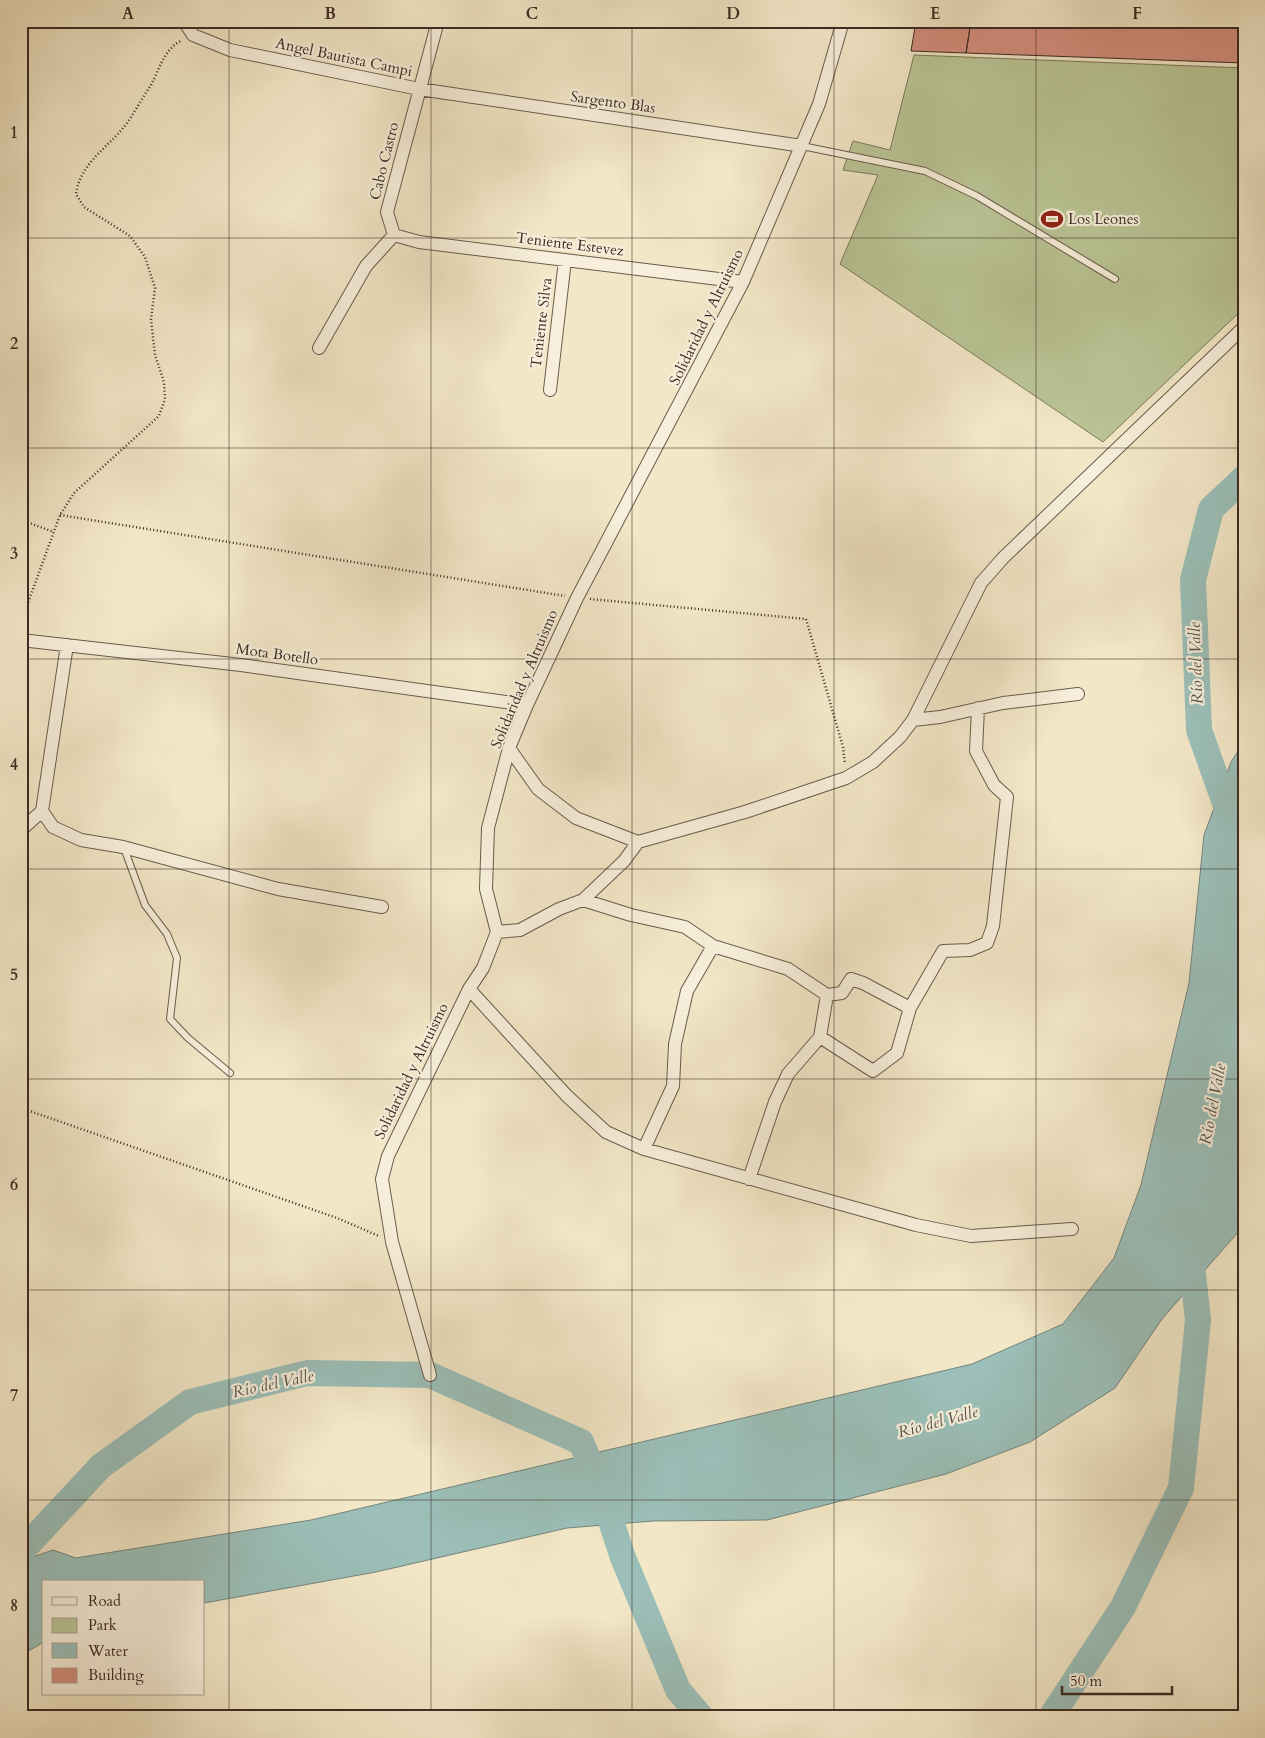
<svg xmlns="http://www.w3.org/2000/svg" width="1265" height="1738" font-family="Cardo,serif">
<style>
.green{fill:#bac596;stroke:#7b785c}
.water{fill:#9bbfb8;stroke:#75847c}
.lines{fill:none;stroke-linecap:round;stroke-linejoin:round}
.river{stroke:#9bbfb8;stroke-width:26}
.building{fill:#d48f7f;stroke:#3c2b23}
.lane-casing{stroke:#6a5a4c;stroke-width:8}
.street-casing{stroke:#6a5a4c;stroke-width:14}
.path{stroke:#3c2b23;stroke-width:2.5;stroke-dasharray:1 2.5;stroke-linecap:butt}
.lane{stroke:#f7efdb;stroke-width:6}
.street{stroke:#f7efdb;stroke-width:12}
.grid{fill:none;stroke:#3c2b23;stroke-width:1;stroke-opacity:0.55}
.labels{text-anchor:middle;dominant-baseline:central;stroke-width:4.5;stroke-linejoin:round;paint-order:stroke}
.street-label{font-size:15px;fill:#3c2b23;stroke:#f7efdb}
.poi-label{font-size:15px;fill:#3c2b23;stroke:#f7efdb;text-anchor:start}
.water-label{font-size:16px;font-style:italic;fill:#545048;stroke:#f7efdb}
.neatline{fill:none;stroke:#3c2b23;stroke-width:2}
.grid-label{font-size:16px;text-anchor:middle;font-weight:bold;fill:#3c2b23}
</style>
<rect width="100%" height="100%" fill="#f2e7c7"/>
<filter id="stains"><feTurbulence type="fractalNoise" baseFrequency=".004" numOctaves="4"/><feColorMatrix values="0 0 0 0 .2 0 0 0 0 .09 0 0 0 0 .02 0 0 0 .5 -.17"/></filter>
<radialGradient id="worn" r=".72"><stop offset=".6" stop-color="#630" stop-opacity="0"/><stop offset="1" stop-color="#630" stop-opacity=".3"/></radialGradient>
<path class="green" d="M914,55L1244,68V308L1103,442L840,264L878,175L843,170L853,141L890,150Z"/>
<path class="water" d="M1244,742V1207L1240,1230L1162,1319L1115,1388L1030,1442L946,1474L767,1520L653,1521L567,1528L376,1572L204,1603V1582H44V1642L21,1655V1561L53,1550L76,1558L311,1520L972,1364L1063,1324L1114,1258L1141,1185L1189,983L1204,835L1231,762Z"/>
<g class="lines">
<path class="river" d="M1244,478L1211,509L1193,580L1199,730L1244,857
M21,1552L101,1466L190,1402L307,1373L430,1375L581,1442L600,1487L622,1555L678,1690L701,1717
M1051,1717L1123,1607L1181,1488L1198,1320L1190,1247"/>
</g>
<path class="building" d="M916,21H971L966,53L911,51Z
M971,21H1244V63L966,53Z"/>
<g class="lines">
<g class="lane-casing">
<path id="lane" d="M802,146L925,171L977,196L1115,279
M124,848L145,905L167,934L177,958L170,1019L188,1038L230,1073"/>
</g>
<g class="street-casing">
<path id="street" d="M184,21L193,35L230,50L419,89L802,146
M394,235L419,242L743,282
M394,235L387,212L438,21
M319,348L366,266L394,235
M550,390L565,260
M21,640L241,665L527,705
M913,720L940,717L1003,703L1078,694
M509,748L538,789L576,818L638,842
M42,811L53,827L81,840L123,847L278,889L382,907
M21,830L42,811L67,645
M583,900L631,915L685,927L713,946L788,969L827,995L820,1037L788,1074L775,1102L749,1179
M497,932L520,930L559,909L583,900L624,861L638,842L745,812L846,778L873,762L900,737L913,720L981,583L1003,558L1244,327
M469,989L567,1096L606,1132L644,1149L916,1225L971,1236L1072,1229
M827,995L842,993L851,979L863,983L910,1008L943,951L970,950L987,943L993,926L1007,797L994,785L976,751L978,708
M820,1037L873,1071L897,1053L910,1008
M644,1149L673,1086L675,1044L687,991L713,946
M430,1375L392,1242L382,1179L388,1156L469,989L483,968L497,932L486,889L488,828L509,748L527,705L577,598L743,282L819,104L843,21"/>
</g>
<path class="path" d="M60,515L565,596
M21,520L54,532
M590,599L806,619L843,747L845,764
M21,622L60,515L74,493L159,416L165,399L164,382L155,355L151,319L155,288L145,257L130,236L84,207L76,194C80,164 106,149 124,127C134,114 142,98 151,85C159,70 164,49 181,41
M21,1108L337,1218L379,1236"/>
<use href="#lane" class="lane"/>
<use href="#street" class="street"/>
</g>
<path class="grid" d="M229,21V1717M431,21V1717M632,21V1717M834,21V1717M1036,21V1717M21,238H1244M21,448H1244M21,659H1244M21,869H1244M21,1079H1244M21,1290H1244M21,1500H1244"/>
<defs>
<g id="stadium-bare" transform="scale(1.725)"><path d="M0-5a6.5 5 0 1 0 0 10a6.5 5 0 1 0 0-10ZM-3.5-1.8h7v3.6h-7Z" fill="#8f2418" stroke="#f7efdb" stroke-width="2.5" paint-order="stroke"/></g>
</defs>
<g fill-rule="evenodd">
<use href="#stadium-bare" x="1052" y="219"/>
</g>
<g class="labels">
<g class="street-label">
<text transform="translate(344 57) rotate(12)">Angel Bautista Campi</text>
<text transform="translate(613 102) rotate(8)">Sargento Blas</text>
<text transform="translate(384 161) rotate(-76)">Cabo Castro</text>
<text transform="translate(570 244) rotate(7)">Teniente Estevez</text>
<text transform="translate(706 317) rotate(-64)">Solidaridad y Altruismo</text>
<text transform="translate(541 323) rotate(-83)">Teniente Silva</text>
<text transform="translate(277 654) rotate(8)">Mota Botello</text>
<text transform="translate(524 679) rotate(-67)">Solidaridad y Altruismo</text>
<text transform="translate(411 1071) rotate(-64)">Solidaridad y Altruismo</text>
</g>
<g class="poi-label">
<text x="1068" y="219">Los Leones</text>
</g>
<g class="water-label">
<text transform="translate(1196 663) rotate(-92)">Río del Valle</text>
<text transform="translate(1213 1104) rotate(-79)">Río del Valle</text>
<text transform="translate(273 1384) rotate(-12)">Río del Valle</text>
<text transform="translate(938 1422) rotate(-15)">Río del Valle</text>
</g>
</g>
<rect width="1265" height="1738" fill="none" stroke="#f2e7c7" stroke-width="55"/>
<rect x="42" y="1580" width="162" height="115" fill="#f7efdb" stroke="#aca191"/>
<rect x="52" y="1597" width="25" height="8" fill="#f7efdb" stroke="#aca191"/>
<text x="88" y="1606" font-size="15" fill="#3c2b23">Road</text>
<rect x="52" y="1618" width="25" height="15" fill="#bac596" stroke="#aca191"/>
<text x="88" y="1630" font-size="15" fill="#3c2b23">Park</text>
<rect x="52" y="1643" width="25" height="15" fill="#9bbfb8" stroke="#aca191"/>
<text x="88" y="1656" font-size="15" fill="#3c2b23">Water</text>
<rect x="52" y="1668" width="25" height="15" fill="#d48f7f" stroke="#aca191"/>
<text x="88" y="1680" font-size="15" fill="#3c2b23">Building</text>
<path d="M1062 1686v8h110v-8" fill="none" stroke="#3c2b23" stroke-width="2.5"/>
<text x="1070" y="1686" font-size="15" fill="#3c2b23" stroke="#f7efdb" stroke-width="4" paint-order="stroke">50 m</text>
<rect x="28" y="28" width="1210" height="1682" class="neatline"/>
<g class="grid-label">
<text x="128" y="19">A</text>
<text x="330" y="19">B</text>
<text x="532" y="19">C</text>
<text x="733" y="19">D</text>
<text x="935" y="19">E</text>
<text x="1137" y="19">F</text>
<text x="14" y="138">1</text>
<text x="14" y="349">2</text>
<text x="14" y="559">3</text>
<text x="14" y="770">4</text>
<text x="14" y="980">5</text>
<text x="14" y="1190">6</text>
<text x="14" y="1401">7</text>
<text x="14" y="1611">8</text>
</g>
<rect width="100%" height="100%" filter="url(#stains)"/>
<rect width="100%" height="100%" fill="url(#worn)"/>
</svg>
